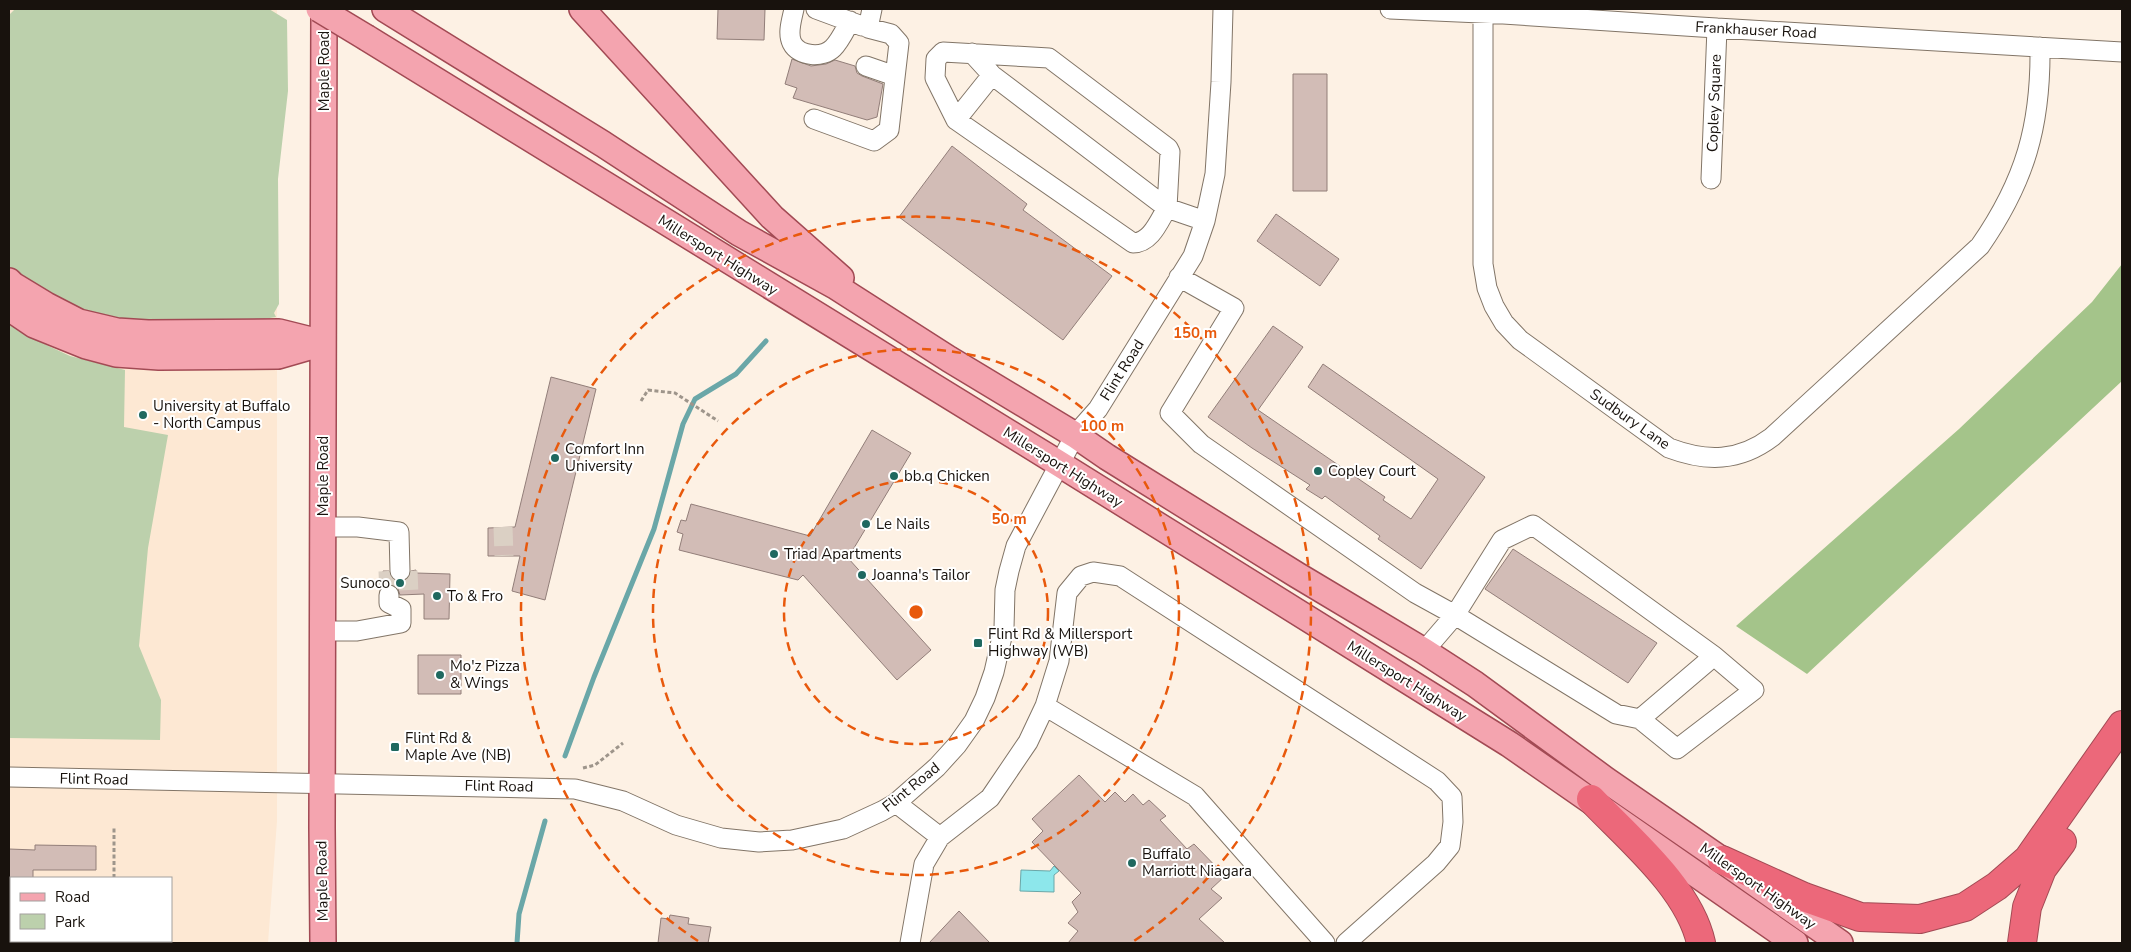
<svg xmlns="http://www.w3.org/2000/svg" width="2131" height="952" font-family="'Nunito Sans',sans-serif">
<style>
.built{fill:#fde8d3;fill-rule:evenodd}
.green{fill:#bcd0ac}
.forest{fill:#a4c48a}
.water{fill:#8de7eb;stroke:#6aa7a8}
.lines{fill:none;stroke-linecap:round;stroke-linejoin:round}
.stream{stroke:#6aa7a8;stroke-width:5}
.building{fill:#d2bcb6;stroke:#927e79}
.minor-tunnel{stroke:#dbd0c4;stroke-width:19;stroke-dasharray:19 9;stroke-linecap:butt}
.minor-casing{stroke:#827567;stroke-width:21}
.major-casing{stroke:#a24a54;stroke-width:28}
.highway-casing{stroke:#a24a54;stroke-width:30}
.path{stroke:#9e958b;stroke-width:3;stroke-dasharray:4 2.5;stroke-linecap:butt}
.minor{stroke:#fff;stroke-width:19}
.major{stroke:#f4a4af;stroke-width:25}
.highway{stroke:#ec687a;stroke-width:28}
.major-bridge-casing{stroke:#a24a54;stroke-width:28;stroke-linecap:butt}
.major-bridge{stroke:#f4a4af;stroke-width:25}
.ring{fill:none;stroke:#e8590c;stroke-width:2.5;stroke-dasharray:9 6}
.poi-dot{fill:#1f685f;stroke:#fff;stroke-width:2}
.labels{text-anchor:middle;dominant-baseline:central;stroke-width:4;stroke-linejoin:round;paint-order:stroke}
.street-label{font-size:15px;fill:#18120d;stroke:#fff}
.poi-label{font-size:15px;fill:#18120d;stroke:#fff;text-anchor:start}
.centre{fill:#e8590c;stroke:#fff;stroke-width:2.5}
.ring-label{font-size:15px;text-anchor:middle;font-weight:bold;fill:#e8590c;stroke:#fff;stroke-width:4;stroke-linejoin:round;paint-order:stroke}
</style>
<rect width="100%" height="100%" fill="#fdf1e4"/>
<path class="built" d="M9,9H277V821L268,943H9ZM11,878H171V941H11Z"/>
<path class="green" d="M15,9H269L287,20L288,91L278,179L279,304L274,313L276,317L245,322L131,320L105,316L76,308L30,287L9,267V15Z
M9,323L40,342L70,356L125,370L124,427L168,435L148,548L139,646L161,700L160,740L9,738Z"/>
<path class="forest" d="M2122,264V381L1807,674L1736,626L1959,429L2092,302Z"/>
<path class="water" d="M1054,866L1059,871L1054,875V892L1020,891L1021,870L1050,871Z"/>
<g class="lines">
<path class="stream" d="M565,756L594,677L654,529L683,424L695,399L736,374L766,341
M517,943L519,914L545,821"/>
</g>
<path class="building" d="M718,9H765L764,40L717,39Z
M792,59L811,66L826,64L835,60L855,66L857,73L862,76L883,84L877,117L867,120L793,98L797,88L785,84Z
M1293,74H1327V191H1293Z
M952,146L1027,204L1023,210L1112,276L1063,340L899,217Z
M1276,214L1339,259L1320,286L1257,241Z
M1273,326L1303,347L1258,410L1385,497L1383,500L1411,519L1438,479L1308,387L1323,364L1485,477L1421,569L1378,539L1380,536L1325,496L1322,499L1306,489L1310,485L1252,448L1208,417Z
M551,377L596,389L545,600L512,591L520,556H488V528L515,527Z
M872,430L911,453L848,558L931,650L897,680L803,575L798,580L679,550L683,534L677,532L681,520L686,521L691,504L810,536Z
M1513,549L1657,643L1628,683L1485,589Z
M416,570V573L450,574L449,619H424V594L400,595L398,589L394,585L383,586V571H389L391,577L400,582L406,580L411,571Z
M418,655H461V694H418Z
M1079,775L1105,802L1115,792L1125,802L1133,794L1143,805L1149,800L1166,816L1160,820L1187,849L1194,844L1225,876L1211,889L1222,898L1199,919L1225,943H1068L1078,931L1068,923L1078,912L1072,902L1081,893L1032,842L1043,831L1032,819Z
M35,845L96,846V870H33V878H9V849L35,850Z
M959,911L990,943H929Z
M670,915L689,918L688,924L711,927L708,943H658L661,918L669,919Z"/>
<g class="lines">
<path class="minor-tunnel" d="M503,527L504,556
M388,571L389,595
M408,571L409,595"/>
<g class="minor-casing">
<path id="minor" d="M794,9C792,19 787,33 792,43C799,57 823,58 833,48C840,41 845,30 850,21
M816,9L862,26
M1390,9L1503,14L1700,27L2122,52
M1483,13V264L1487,288L1494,306L1504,323L1520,340L1669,448C1706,462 1739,462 1772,437L1980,246C2025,181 2041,126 2040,47
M972,53L992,75L1167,208C1159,221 1151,243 1133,243L956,120L935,78L936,59L943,52L1049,58L1168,148L1170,152L1167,208L1205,221
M866,66L895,76
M814,119L874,141L889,130L899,43L891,34L868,28L872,9
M956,120L992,75
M1711,179L1717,28
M1179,277L1234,308L1170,413L1201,444L1415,593L1455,615L1424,651
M1533,525L1714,656L1640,719L1616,714L1455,615L1502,540Z
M322,527H358L399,532L400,571
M322,631H357L401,623V609L389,603V595
M1045,706L1195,796L1325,943
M1640,719L1677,749L1754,690L1714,656
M9,777L575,789L623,801L676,825L721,838L759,842L792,840L843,829L882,811L896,803L937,767L957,745L974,721L985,698L994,672L1004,628L1005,590L1009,571L1016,546L1075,435L1098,409L1193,256L1205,221L1215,174L1221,82L1223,9
M896,803L940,837
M910,943L924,864L940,837L990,798L1028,742L1045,706L1059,661L1067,593L1081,576L1093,572L1120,576L1437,781L1452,797L1453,822L1450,846L1436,863L1346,943"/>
</g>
<g class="major-casing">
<path id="major" d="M385,9L603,144L739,233L835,286L949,359L1075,435L1107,457L1297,575L1424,651L1475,684L1606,780L1722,860L1840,943
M582,9L772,217L841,278
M367,38L1058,463L1509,744L1795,943
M9,281L13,285L46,305L79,322L117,331L148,333L279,332L323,343
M9,308L34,325L86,346L116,354L159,357L278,356L323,343
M323,943L322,828L324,9"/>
</g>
<g class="highway-casing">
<path id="highway" d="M1591,799C1629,839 1689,888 1701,943
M1722,860L1804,897L1860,917L1920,919L1965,907L1997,886L2028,859L2122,725
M2022,943L2027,907L2042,869L2062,842"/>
</g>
<path class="path" d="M641,401L648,390L675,393L718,421
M583,768L595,765L623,743
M114,878V826"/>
<use href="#minor" class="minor"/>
<use href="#major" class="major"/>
<use href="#highway" class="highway"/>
<g class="major-bridge-casing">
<path id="major-bridge" d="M319,9L367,38"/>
</g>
<use href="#major-bridge" class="major-bridge"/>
</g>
<g class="ring">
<circle cx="916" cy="612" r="132"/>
<circle cx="916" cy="612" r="263"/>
<path d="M698 941A395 395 0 1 1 1134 941"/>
</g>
<g class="poi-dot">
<circle cx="143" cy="415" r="5"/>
<circle cx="555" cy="458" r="5"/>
<circle cx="1318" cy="471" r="5"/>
<circle cx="894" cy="476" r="5"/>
<circle cx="866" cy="524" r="5"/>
<circle cx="774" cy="554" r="5"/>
<circle cx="862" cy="575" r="5"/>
<circle cx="400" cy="583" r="5"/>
<circle cx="437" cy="596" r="5"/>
<rect x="973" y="638" width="10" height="10" rx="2.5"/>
<circle cx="440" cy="675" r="5"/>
<rect x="390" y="742" width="10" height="10" rx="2.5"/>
<circle cx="1132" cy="863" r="5"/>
</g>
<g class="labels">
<g class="street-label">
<text transform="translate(1756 30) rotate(3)">Frankhauser Road</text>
<text transform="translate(324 71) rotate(-90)">Maple Road</text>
<text transform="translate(1714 103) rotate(-88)">Copley Square</text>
<text transform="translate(718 255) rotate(32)">Millersport Highway</text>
<text transform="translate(1122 370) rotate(-58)">Flint Road</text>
<text transform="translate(1630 419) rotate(35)">Sudbury Lane</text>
<text transform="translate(1063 467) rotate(32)">Millersport Highway</text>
<text transform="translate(323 476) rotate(-90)">Maple Road</text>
<text transform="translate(1407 681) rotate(32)">Millersport Highway</text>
<text transform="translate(94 779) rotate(1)">Flint Road</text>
<text transform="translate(499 786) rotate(1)">Flint Road</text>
<text transform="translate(911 787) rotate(-39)">Flint Road</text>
<text transform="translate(322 881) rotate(-91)">Maple Road</text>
<text transform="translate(1758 886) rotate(35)">Millersport Highway</text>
</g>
<g class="poi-label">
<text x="153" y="406">University at Buffalo<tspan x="153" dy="17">- North Campus</tspan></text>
<text x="565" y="449">Comfort Inn<tspan x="565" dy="17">University</tspan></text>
<text x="1328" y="471">Copley Court</text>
<text x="904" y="476">bb.q Chicken</text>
<text x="876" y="524">Le Nails</text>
<text x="784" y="554">Triad Apartments</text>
<text x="872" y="575">Joanna's Tailor</text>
<text x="390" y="583" text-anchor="end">Sunoco</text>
<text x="447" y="596">To &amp; Fro</text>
<text x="988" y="634">Flint Rd &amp; Millersport<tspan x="988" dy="17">Highway (WB)</tspan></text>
<text x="450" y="666">Mo'z Pizza<tspan x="450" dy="17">&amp; Wings</tspan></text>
<text x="405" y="738">Flint Rd &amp;<tspan x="405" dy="17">Maple Ave (NB)</tspan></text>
<text x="1142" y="854">Buffalo<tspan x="1142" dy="17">Marriott Niagara</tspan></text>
</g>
</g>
<circle cx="916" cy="612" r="8" class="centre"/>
<g class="ring-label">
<text x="1195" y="338">150 m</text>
<text x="1102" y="431">100 m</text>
<text x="1009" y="524">50 m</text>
</g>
<rect width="2131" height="952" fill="none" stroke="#18120d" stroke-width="20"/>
<rect x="10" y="877" width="162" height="65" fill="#ffffff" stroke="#a3a09e"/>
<rect x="20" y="893" width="25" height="8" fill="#f4a4af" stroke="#a3a09e"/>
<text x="55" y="902" font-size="15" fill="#18120d">Road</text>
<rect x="20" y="914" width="25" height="15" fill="#bcd0ac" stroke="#a3a09e"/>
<text x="55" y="927" font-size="15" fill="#18120d">Park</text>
</svg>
